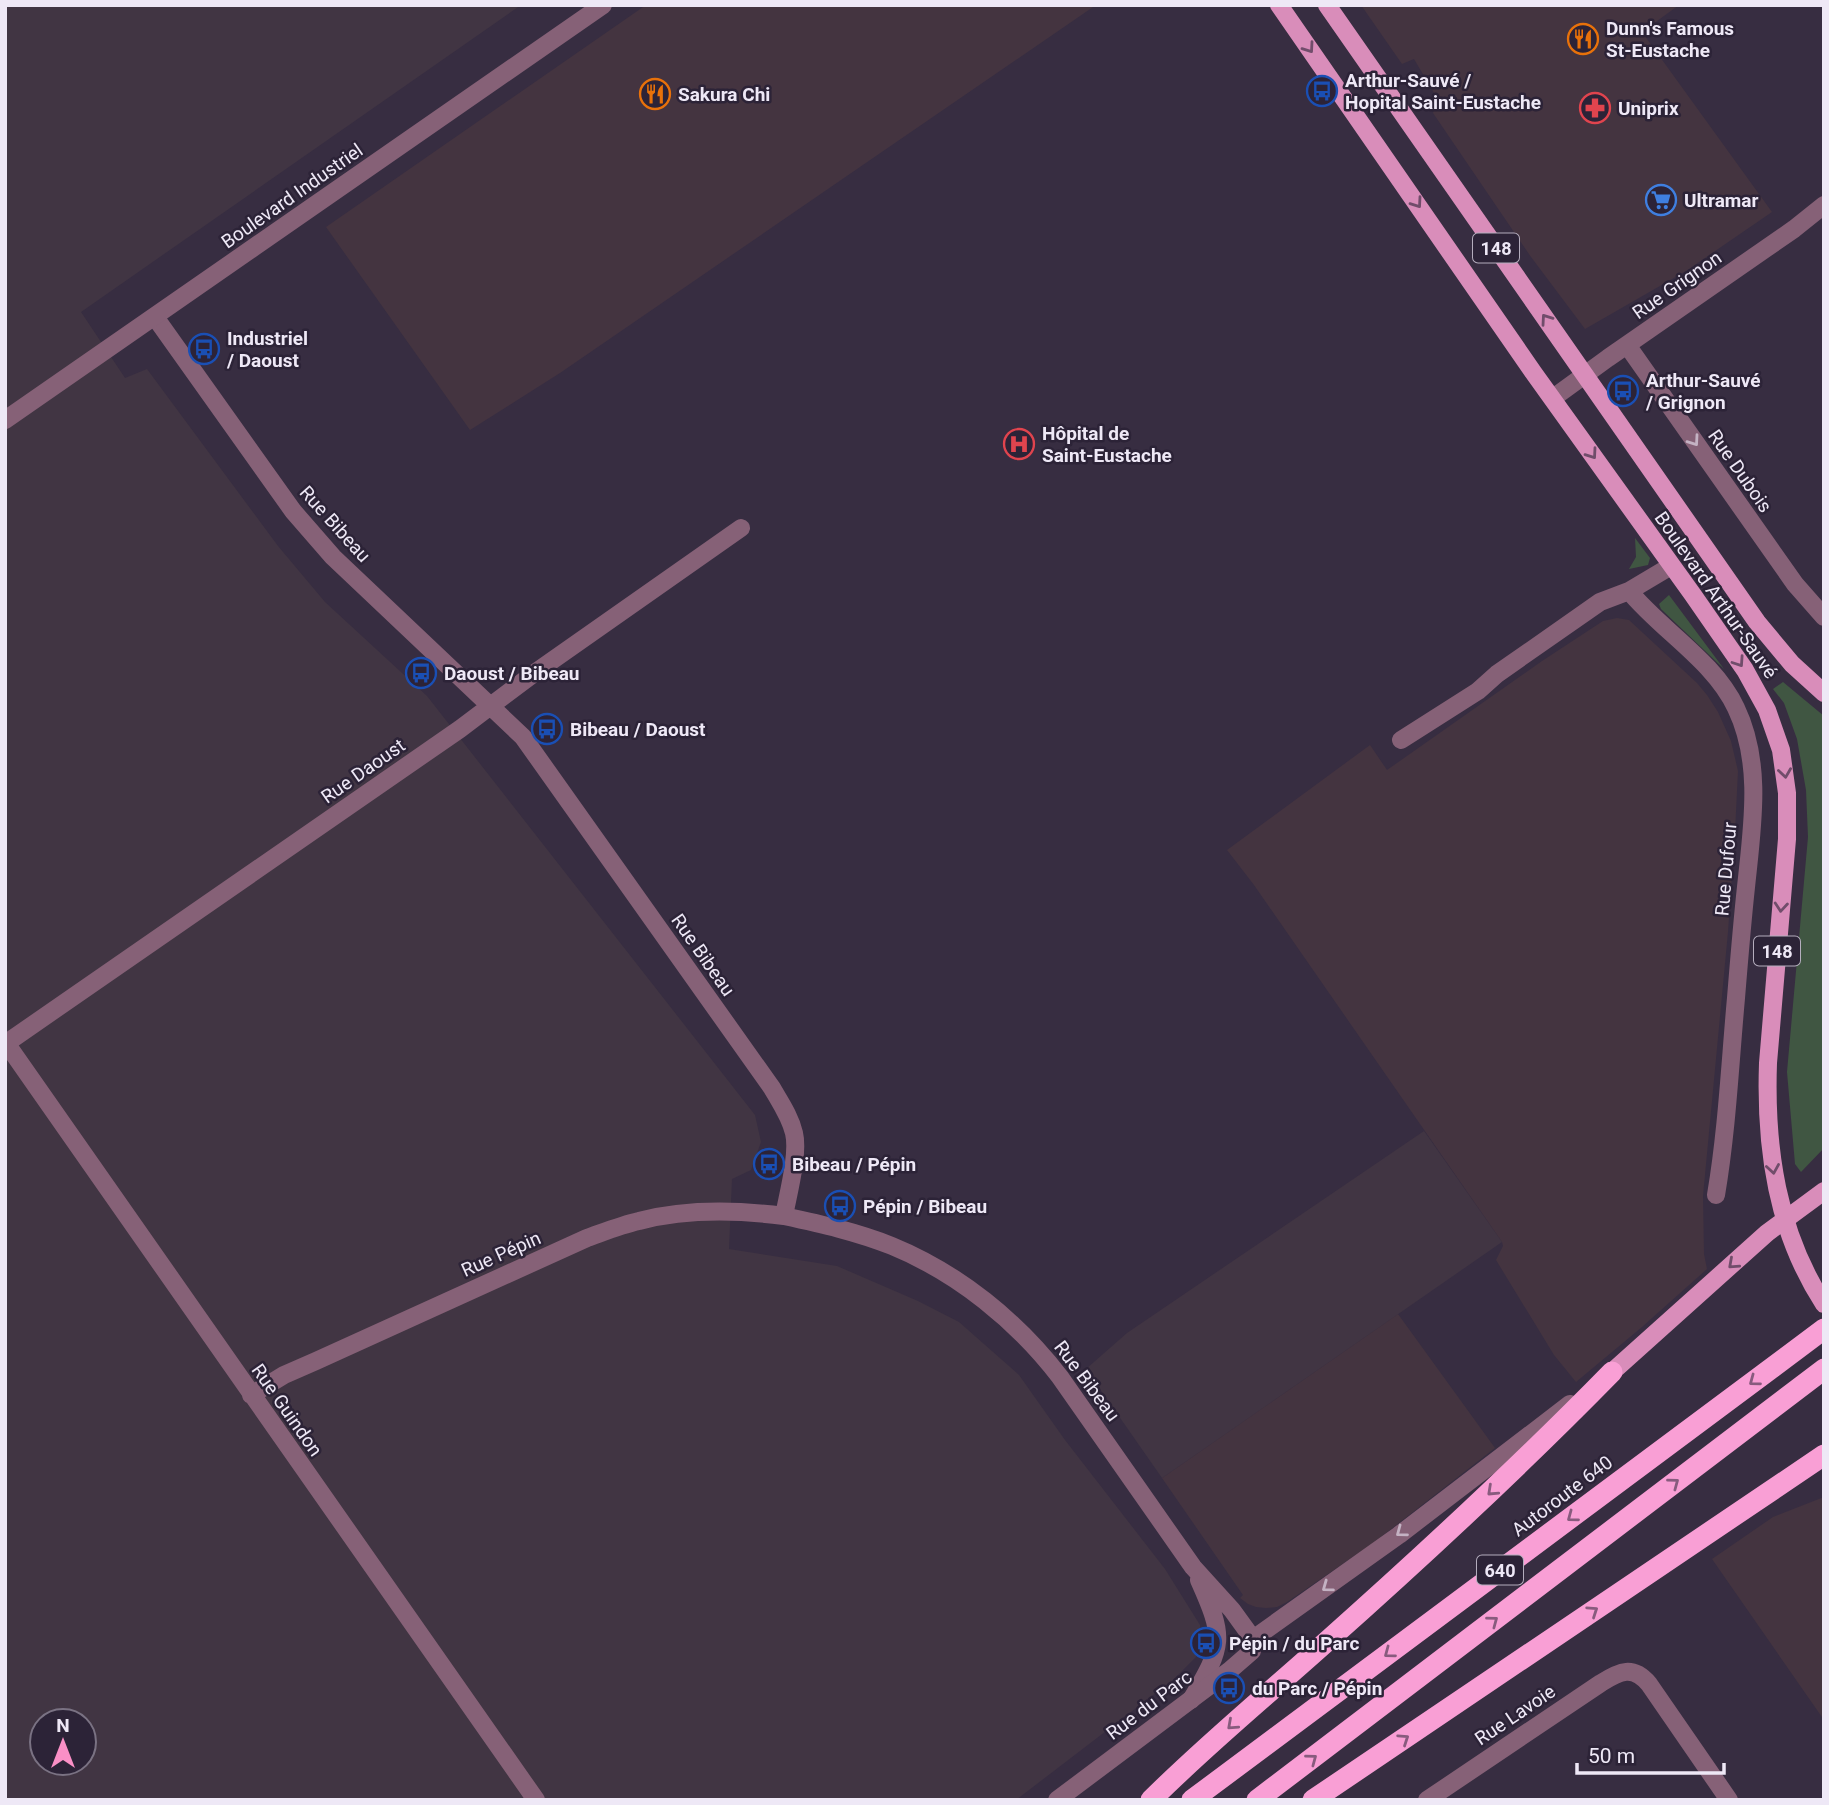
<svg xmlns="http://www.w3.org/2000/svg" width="1829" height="1805" font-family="Roboto,sans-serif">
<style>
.commercial{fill:#443440}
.industrial{fill:#413543;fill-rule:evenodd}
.green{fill:#405642}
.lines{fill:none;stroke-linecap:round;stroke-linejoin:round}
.minor{stroke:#866177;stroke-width:18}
.tertiary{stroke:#866177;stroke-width:18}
.primary{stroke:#d98dba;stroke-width:18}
.motorway{stroke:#f99fd5;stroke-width:21}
.oneway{stroke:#714d6b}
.oneway2{stroke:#c4b2c3}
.oneway3{stroke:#885b7e}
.labels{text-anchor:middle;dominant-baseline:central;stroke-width:5;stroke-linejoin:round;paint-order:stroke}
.shield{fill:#2c2337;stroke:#b4adbd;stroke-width:2}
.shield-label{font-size:18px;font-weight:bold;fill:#eee8f6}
.poi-label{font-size:19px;font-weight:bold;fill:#eee8f6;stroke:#2c2337;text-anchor:start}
.street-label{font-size:19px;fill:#eee8f6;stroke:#2c2337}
</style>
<rect width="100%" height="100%" fill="#372d41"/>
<path class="commercial" d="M646,5H1096L560,373L470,430L326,227Z
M1361,5H1679L1642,32L1772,212L1686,271L1585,329L1531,257L1433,113L1437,98L1414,59L1402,64Z
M1617,618L1629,620L1697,683L1707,695L1718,712L1731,741L1738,771L1735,832L1728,932L1703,1196L1704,1254L1707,1269L1642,1327L1576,1382L1554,1355L1496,1260L1503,1246L1502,1242L1254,885L1227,850L1370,745L1387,770L1542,661L1603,621Z
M1398,1314L1495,1448L1372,1544L1287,1602L1277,1607L1266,1608L1256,1607L1248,1604L1240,1598L1243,1595L1162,1478Z
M1824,1497V1720L1712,1559L1773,1517Z"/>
<path class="industrial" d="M5,5H521L81,312L125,378L147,369L278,546L325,602L427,696L755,1115L761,1142L751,1170L732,1179L729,1249L837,1266L918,1301L959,1322L1019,1375L1065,1440L1165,1569L1200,1625V1642L1196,1657L1174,1679L1016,1800H5ZM42,1721H84V1763H42Z
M1424,1131L1502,1242L1162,1478L1086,1369L1127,1333Z"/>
<path class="green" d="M1635,538L1650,558L1648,565L1629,569L1636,557Z
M1669,595L1724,669L1661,609L1659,604Z
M1783,682L1824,716V1148L1801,1172L1795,1164L1787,1072L1808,837L1806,790L1797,739L1784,703L1773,689Z"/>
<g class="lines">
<path class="minor" d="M155,317L293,511L333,557L523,737L772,1088C780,1102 790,1116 794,1133C799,1154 788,1194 784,1216C821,1224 857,1232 892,1246C958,1273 1017,1321 1060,1377L1193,1567L1232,1610L1253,1639
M1629,591C1662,631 1714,661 1736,708C1763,764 1752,828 1746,887C1742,924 1739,961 1736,998C1730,1064 1727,1130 1716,1195
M1401,740L1478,691L1497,674L1600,602L1629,591L1671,566
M6,1043L536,1800
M5,1044L460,729L533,674L741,528
M251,1395L284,1375L316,1361L587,1238C604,1232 621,1225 639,1221C685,1209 737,1210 784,1216
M1191,1700C1224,1645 1225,1638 1199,1580
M1427,1800L1601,1683C1620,1671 1633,1665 1649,1684L1729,1800"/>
<path class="tertiary" d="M1627,345L1795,584L1824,617
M1553,398L1608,358L1794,229L1824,205
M5,420L603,5
M1057,1800L1229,1671L1252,1651L1253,1639L1399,1535L1570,1404"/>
<path class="primary" d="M1279,5L1533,372L1693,595L1745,670L1767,710L1781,750L1787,793V839L1768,1063C1765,1148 1777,1232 1824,1304
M1327,5L1757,622L1792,664L1824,693
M1612,1372L1767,1233L1824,1191"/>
<path class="motorway" d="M1151,1800C1206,1745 1267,1695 1325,1643C1424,1555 1520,1466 1612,1372
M1192,1800L1824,1329
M1257,1800L1824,1369
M1313,1800L1824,1455"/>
</g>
<defs><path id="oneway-chevron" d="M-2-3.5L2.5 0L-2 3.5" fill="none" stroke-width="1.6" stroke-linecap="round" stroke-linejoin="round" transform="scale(1.75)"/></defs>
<g class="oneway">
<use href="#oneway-chevron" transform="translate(1309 48) rotate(55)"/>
<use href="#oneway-chevron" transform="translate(1417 203) rotate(55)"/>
<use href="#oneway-chevron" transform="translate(1546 319) rotate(-125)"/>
<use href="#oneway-chevron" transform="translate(1592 454) rotate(55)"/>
<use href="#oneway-chevron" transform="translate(1739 662) rotate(56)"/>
<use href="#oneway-chevron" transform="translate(1785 773) rotate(82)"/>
<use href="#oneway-chevron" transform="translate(1781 907) rotate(95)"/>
<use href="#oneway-chevron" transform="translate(1773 1169) rotate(81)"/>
<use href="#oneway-chevron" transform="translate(1733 1264) rotate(138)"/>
</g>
<g class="oneway2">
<use href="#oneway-chevron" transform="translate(1694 441) rotate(55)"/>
<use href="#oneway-chevron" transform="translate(1401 1532) rotate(143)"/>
<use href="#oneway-chevron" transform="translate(1327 1587) rotate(144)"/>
</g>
<g class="oneway3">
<use href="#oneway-chevron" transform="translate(1754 1381) rotate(143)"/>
<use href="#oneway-chevron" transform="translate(1674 1483) rotate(-37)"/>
<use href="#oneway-chevron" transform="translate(1492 1491) rotate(137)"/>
<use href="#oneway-chevron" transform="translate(1572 1517) rotate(143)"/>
<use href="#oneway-chevron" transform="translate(1593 1611) rotate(-34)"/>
<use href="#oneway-chevron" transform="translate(1493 1621) rotate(-37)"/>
<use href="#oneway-chevron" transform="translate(1389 1653) rotate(143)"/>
<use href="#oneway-chevron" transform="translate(1232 1725) rotate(138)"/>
<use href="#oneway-chevron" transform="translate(1404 1739) rotate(-34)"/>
<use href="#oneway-chevron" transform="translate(1312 1759) rotate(-37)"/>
</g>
<defs>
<g id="restaurant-ring" transform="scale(1.575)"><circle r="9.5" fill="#2c2337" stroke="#e8710a" stroke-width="1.5"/><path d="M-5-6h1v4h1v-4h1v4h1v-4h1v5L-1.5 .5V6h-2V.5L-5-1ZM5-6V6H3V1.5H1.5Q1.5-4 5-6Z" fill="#e8710a"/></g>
<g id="bus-ring" transform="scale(1.575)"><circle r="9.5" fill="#2c2337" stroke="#1a4fb4" stroke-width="1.5"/><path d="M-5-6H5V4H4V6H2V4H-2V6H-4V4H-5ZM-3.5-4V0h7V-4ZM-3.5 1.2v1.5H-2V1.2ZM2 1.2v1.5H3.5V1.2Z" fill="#1a4fb4"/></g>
<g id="pharmacy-ring" transform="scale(1.575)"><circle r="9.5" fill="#2c2337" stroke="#e0444e" stroke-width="1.5"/><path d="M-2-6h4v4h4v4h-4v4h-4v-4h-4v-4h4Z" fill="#e0444e"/></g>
<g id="supermarket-ring" transform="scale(1.575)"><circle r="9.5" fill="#2c2337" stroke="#3f7fe0" stroke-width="1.5"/><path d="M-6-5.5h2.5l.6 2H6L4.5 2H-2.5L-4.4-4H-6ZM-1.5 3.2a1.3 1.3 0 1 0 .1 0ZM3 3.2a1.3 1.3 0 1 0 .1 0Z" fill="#3f7fe0"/></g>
<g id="hospital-ring" transform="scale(1.575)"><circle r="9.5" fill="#2c2337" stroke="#e0444e" stroke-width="1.5"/><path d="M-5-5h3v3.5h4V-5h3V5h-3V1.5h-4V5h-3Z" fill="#e0444e"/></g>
</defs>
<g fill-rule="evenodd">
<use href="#restaurant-ring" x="1583" y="39"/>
<use href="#bus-ring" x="1322" y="91"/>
<use href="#restaurant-ring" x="655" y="94"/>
<use href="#pharmacy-ring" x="1595" y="108"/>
<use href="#supermarket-ring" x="1661" y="200"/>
<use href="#bus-ring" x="204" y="349"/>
<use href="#bus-ring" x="1623" y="391"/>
<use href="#hospital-ring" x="1019" y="444"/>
<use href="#bus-ring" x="421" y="673"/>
<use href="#bus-ring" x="547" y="729"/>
<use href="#bus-ring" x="769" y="1164"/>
<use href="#bus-ring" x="840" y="1206"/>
<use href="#bus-ring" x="1206" y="1643"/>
<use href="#bus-ring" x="1229" y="1688"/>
</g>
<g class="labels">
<g class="shield">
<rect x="1473" y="233.5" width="46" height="29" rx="5"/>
<rect x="1754" y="936.5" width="46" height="29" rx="5"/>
<rect x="1477" y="1555.5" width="46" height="29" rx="5"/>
</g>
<g class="shield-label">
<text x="1496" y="248">148</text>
<text x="1777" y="951">148</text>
<text x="1500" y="1570">640</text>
</g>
<g class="poi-label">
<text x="1606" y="28">Dunn's Famous<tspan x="1606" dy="22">St-Eustache</tspan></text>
<text x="1345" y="80">Arthur-Sauvé /<tspan x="1345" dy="22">Hopital Saint-Eustache</tspan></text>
<text x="678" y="94">Sakura Chi</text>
<text x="1618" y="108">Uniprix</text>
<text x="1684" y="200">Ultramar</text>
<text x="227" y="338">Industriel<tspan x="227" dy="22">/ Daoust</tspan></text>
<text x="1646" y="380">Arthur-Sauvé<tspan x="1646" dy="22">/ Grignon</tspan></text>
<text x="1042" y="433">Hôpital de<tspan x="1042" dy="22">Saint-Eustache</tspan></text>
<text x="444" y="673">Daoust / Bibeau</text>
<text x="570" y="729">Bibeau / Daoust</text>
<text x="792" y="1164">Bibeau / Pépin</text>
<text x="863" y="1206">Pépin / Bibeau</text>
<text x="1229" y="1643">Pépin / du Parc</text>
<text x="1252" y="1688">du Parc / Pépin</text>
</g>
<g class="street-label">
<text transform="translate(292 196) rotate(-35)">Boulevard Industriel</text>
<text transform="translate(1677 285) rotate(-35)">Rue Grignon</text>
<text transform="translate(1740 471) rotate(55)">Rue Dubois</text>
<text transform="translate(335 524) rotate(48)">Rue Bibeau</text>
<text transform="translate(1716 595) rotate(55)">Boulevard Arthur-Sauvé</text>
<text transform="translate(363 771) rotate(-35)">Rue Daoust</text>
<text transform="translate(1726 869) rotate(-85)">Rue Dufour</text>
<text transform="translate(703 955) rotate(55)">Rue Bibeau</text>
<text transform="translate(501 1254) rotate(-24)">Rue Pépin</text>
<text transform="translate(1087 1381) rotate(53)">Rue Bibeau</text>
<text transform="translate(287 1410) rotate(55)">Rue Guindon</text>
<text transform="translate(1562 1496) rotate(-37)">Autoroute 640</text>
<text transform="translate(1149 1705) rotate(-37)">Rue du Parc</text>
<text transform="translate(1515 1715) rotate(-34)">Rue Lavoie</text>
</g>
</g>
<rect width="1829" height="1805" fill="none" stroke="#eee8f6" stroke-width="14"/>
<g transform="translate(63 1742)"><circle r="33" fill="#2c2337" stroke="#7a7283" stroke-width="2"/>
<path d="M0-5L12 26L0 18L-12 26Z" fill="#fa8fc6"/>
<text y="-10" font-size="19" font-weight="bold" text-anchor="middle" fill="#eee8f6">N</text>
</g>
<path d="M1577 1763v10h147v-10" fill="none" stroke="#eee8f6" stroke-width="3.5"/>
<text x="1588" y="1763" font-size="21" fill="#eee8f6" stroke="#2c2337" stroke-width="5" paint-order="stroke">50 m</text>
</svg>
